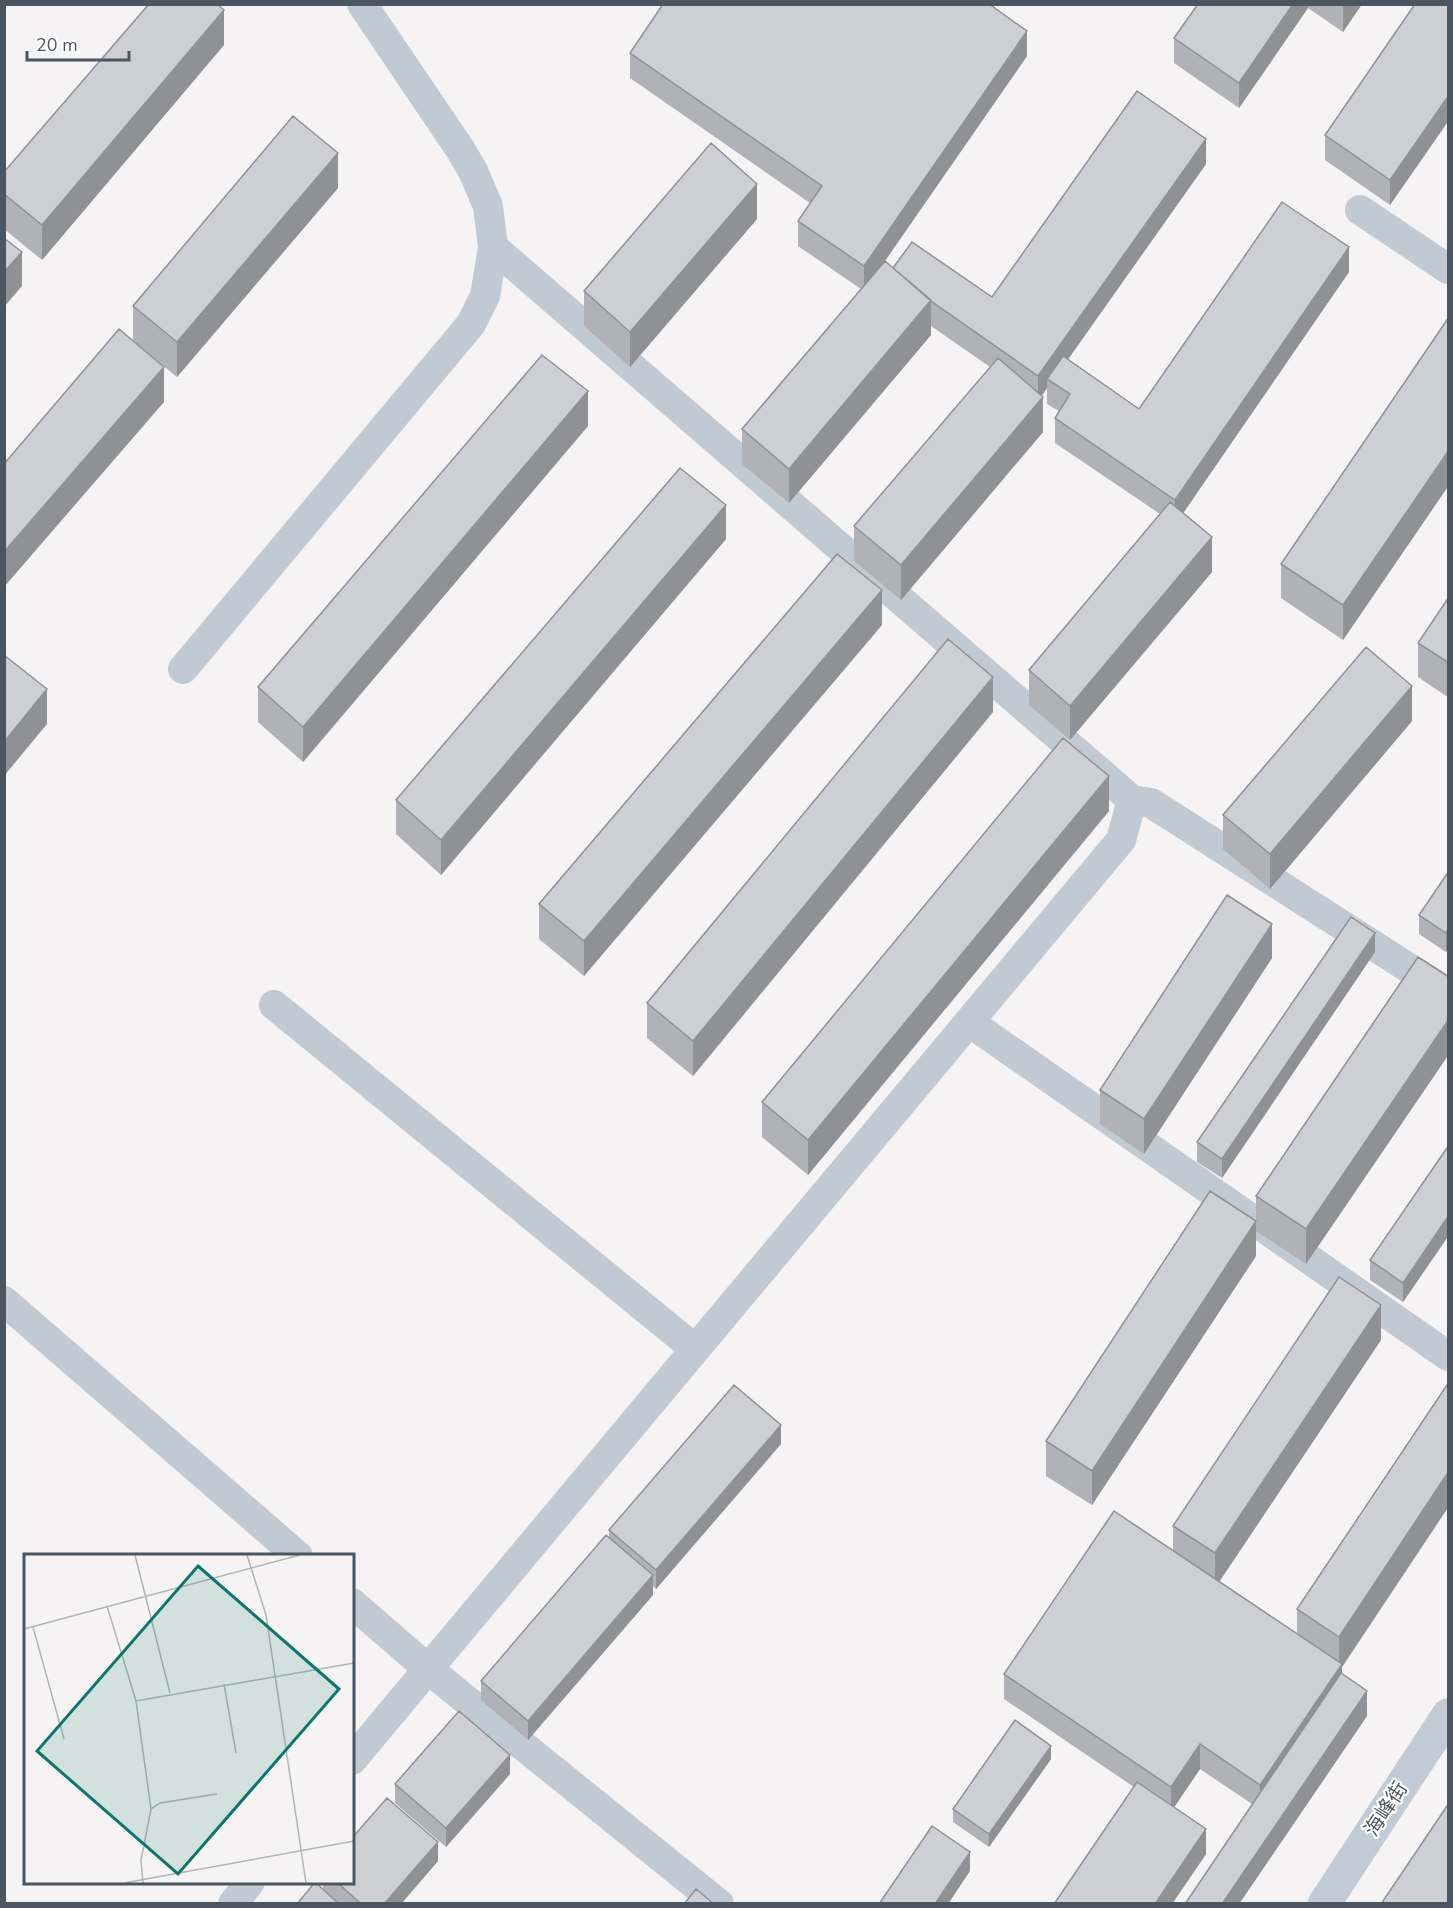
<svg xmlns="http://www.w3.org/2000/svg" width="1453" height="1908" font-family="'Nunito Sans','Noto Sans SC',sans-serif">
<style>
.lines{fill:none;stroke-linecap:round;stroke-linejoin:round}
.street{stroke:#c1cad2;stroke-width:30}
.secondary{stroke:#c1cbd6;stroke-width:33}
.wall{fill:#b0b2b7}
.shaded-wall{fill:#909195}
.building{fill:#cdcfd5;stroke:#909195;stroke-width:1.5}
.labels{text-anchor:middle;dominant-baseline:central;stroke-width:4.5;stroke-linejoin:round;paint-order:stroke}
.street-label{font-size:20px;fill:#4a5661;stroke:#fff}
.inset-road{fill:none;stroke:#b1b4b9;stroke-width:1.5}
.view{fill:#0f766e;fill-opacity:0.15;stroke:#0f766e;stroke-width:3}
.inset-edge{fill:none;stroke:#4a5661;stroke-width:3}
</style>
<rect width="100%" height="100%" fill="#f5f3f3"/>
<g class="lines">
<path class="street" d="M1360,210L1448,269
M493,247L1132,800L1151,803L1448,993
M183,669L471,324L485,296L493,247L488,206L473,171L460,149L362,4
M274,1005L695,1349
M969,1022L1448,1356
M4,1301L298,1556
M352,1603L428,1669L719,1904
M352,1760L1121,840L1132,800
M233,1904L250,1882"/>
<path class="secondary" d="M1324,1904L1448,1715"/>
</g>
<path class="wall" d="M1198,4H1362L1343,32L1308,8L1239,108L1174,63V38Z
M1449,4V120L1390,205L1325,160V135Z
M224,45L42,260L4,229V172Z
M630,53L1027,56L885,261L893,268L992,297L1206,164L1068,359L1139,409L1349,272L1183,513L1212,572L1070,740L1029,705V670L1160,514L1055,443V418L1059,411L1047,404V388L1042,396L1043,432L901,600L854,561V526L990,367L931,326V335L789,503L742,464V429L861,289L798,246V221L810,203L630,78Z
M338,188L177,377L133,341V306Z
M757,219L630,367L584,326V291Z
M1449,317V485L1343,640L1281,598V564Z
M588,426L303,762L258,722V687Z
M726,539L441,875L396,834V800Z
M1449,597V698L1418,677V643Z
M882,625L584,976L539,939V904Z
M993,712L693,1076L647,1038V1003Z
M1412,721L1270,889L1223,849V815Z
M1109,811L808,1175L762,1137V1102Z
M1449,871L1446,952L1419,934V915Z
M1375,952L1222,1178L1197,1162V1142Z
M1272,958L1144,1154L1100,1124V1090Z
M1449,977V1054L1306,1264L1256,1231V1196Z
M1449,1145V1235L1403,1302L1370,1280V1260Z
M1256,1256L1092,1505L1046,1476V1441Z
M1381,1340L1219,1582L1297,1634V1609L1449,1382V1506L1342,1667V1674L1367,1716L1239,1904H1185L1252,1804L1200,1769L1174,1807L1206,1854L1172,1904H1054L1134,1787L1004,1699V1674L1173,1551V1526Z
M781,1444L656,1589L653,1586V1595L528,1740L481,1700V1681L609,1539V1530Z
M1051,1759L989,1847L953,1822V1809Z
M510,1774L446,1847L395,1803V1784Z
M438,1861L401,1904H297L323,1890V1882H352Z"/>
<path class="shaded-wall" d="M1293,4H1308V8L1239,108V83Z
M1345,4H1362L1343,32V7Z
M224,10V45L42,260V225Z
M1027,31V56L864,291V266Z
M1449,95V120L1390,205V180Z
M1206,139V164L1052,382L1047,379V388L1038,401V376Z
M338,153V188L177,377V342Z
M757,184V219L630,367V332Z
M1349,247V272L1175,525V500Z
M22,252V286L4,307V272Z
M931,300V335L789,503V469Z
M164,367V402L4,587V552Z
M588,391V426L303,762V727Z
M1043,397V432L901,600V565Z
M1449,450V485L1343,640V605Z
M726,505V539L441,875V840Z
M1212,537V572L1070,740V706Z
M882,590V625L584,976V941Z
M993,677V712L693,1076V1041Z
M1412,686V721L1270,889V854Z
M47,689V724L4,776V742Z
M1109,776V811L808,1175V1140Z
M1272,924V958L1144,1154V1119Z
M1449,928V948L1446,952V933Z
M1375,933V952L1222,1178V1159Z
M1449,1019V1054L1306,1264V1229Z
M1449,1215V1235L1403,1302V1283Z
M1256,1221V1256L1092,1505V1471Z
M1381,1305V1340L1215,1588V1553Z
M781,1425V1444L656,1589V1570Z
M1449,1471V1506L1342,1667V1689L1260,1810V1785L1339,1669V1637Z
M653,1575V1595L528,1740V1721Z
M1367,1691V1716L1239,1904H1222Z
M1200,1744V1769L1171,1812V1787Z
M1051,1746V1759L989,1847V1834Z
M510,1755V1774L446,1847V1828Z
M1206,1829V1854L1172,1904H1155Z
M438,1842V1861L401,1904H384Z
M970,1852V1871L948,1904H935Z"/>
<path class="building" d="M149,4H217L224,10L42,225L4,194V172Z
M663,4H989L1027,31L864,266L798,221L822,186L630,53Z
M1198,4H1293L1239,83L1174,38Z
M1415,4H1449V95L1390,180L1325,135Z
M1137,91L1206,139L1038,376L931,301L893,268L912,242L992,297Z
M293,116L338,153L177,342L133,306Z
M711,143L757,184L630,332L584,291Z
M1282,202L1349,247L1175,500L1055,418L1070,394L1047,379L1063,356L1139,409Z
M4,238L22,252L4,272Z
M885,261L931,300L789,469L742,429Z
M1449,317V450L1343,605L1281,564Z
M119,329L164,367L4,552V464Z
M542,355L588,391L303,727L258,687Z
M998,358L1043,397L901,565L854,526Z
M680,468L726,505L441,840L396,800Z
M1170,502L1212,537L1070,706L1029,670Z
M837,554L882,590L584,941L539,904Z
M1449,597V663L1418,643Z
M948,639L993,677L693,1041L647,1003Z
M1366,647L1412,686L1270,854L1223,815Z
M4,655L47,689L4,742Z
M1063,738L1109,776L808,1140L762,1102Z
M1449,871V928L1446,933L1419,915Z
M1227,895L1272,924L1144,1119L1100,1090Z
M1351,917L1375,933L1222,1159L1197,1142Z
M1418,957L1449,977V1019L1306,1229L1256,1196Z
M1449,1145V1215L1403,1283L1370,1260Z
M1210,1191L1256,1221L1092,1471L1046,1441Z
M1339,1277L1381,1305L1215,1553L1173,1526Z
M1449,1382V1471L1339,1637L1297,1609Z
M734,1385L781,1425L656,1570L609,1530Z
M1114,1511L1342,1664L1260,1785L1200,1744L1171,1787L1004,1674Z
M606,1535L653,1575L528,1721L481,1681Z
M1341,1673L1367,1691L1222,1904H1185Z
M459,1711L510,1755L446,1828L395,1784Z
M1015,1720L1051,1746L989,1834L953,1809Z
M1137,1782L1206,1829L1155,1904H1054Z
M387,1798L438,1842L384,1904H361L337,1882H352V1838Z
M1449,1803V1904H1381Z
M932,1826L970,1852L935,1904H879Z
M315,1882L339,1904H297Z
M696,1889L714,1904H684Z"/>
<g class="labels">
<g class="street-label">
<text transform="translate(1386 1809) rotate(-57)">海峰街</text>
</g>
</g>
<g transform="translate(24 1554)">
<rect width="330" height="330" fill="#f5f3f3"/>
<path class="inset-road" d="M111,1L146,139M223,1L242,61L282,329M83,52L112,147L127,255M9,73L40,185M0,75L276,1M200,130L212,199M112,147L330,109M100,329L330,287M119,329L117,306L127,255L136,249L193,240"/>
<path class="view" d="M174,12L315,135L154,320L13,197Z"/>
<rect width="330" height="330" class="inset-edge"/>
</g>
<rect width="1453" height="1908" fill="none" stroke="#4a5661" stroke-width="12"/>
<path d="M27 51v9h102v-9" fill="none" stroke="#4a5661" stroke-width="3"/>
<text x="36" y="51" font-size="18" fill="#4a5661" stroke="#ffffff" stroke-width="4.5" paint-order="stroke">20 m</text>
</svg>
